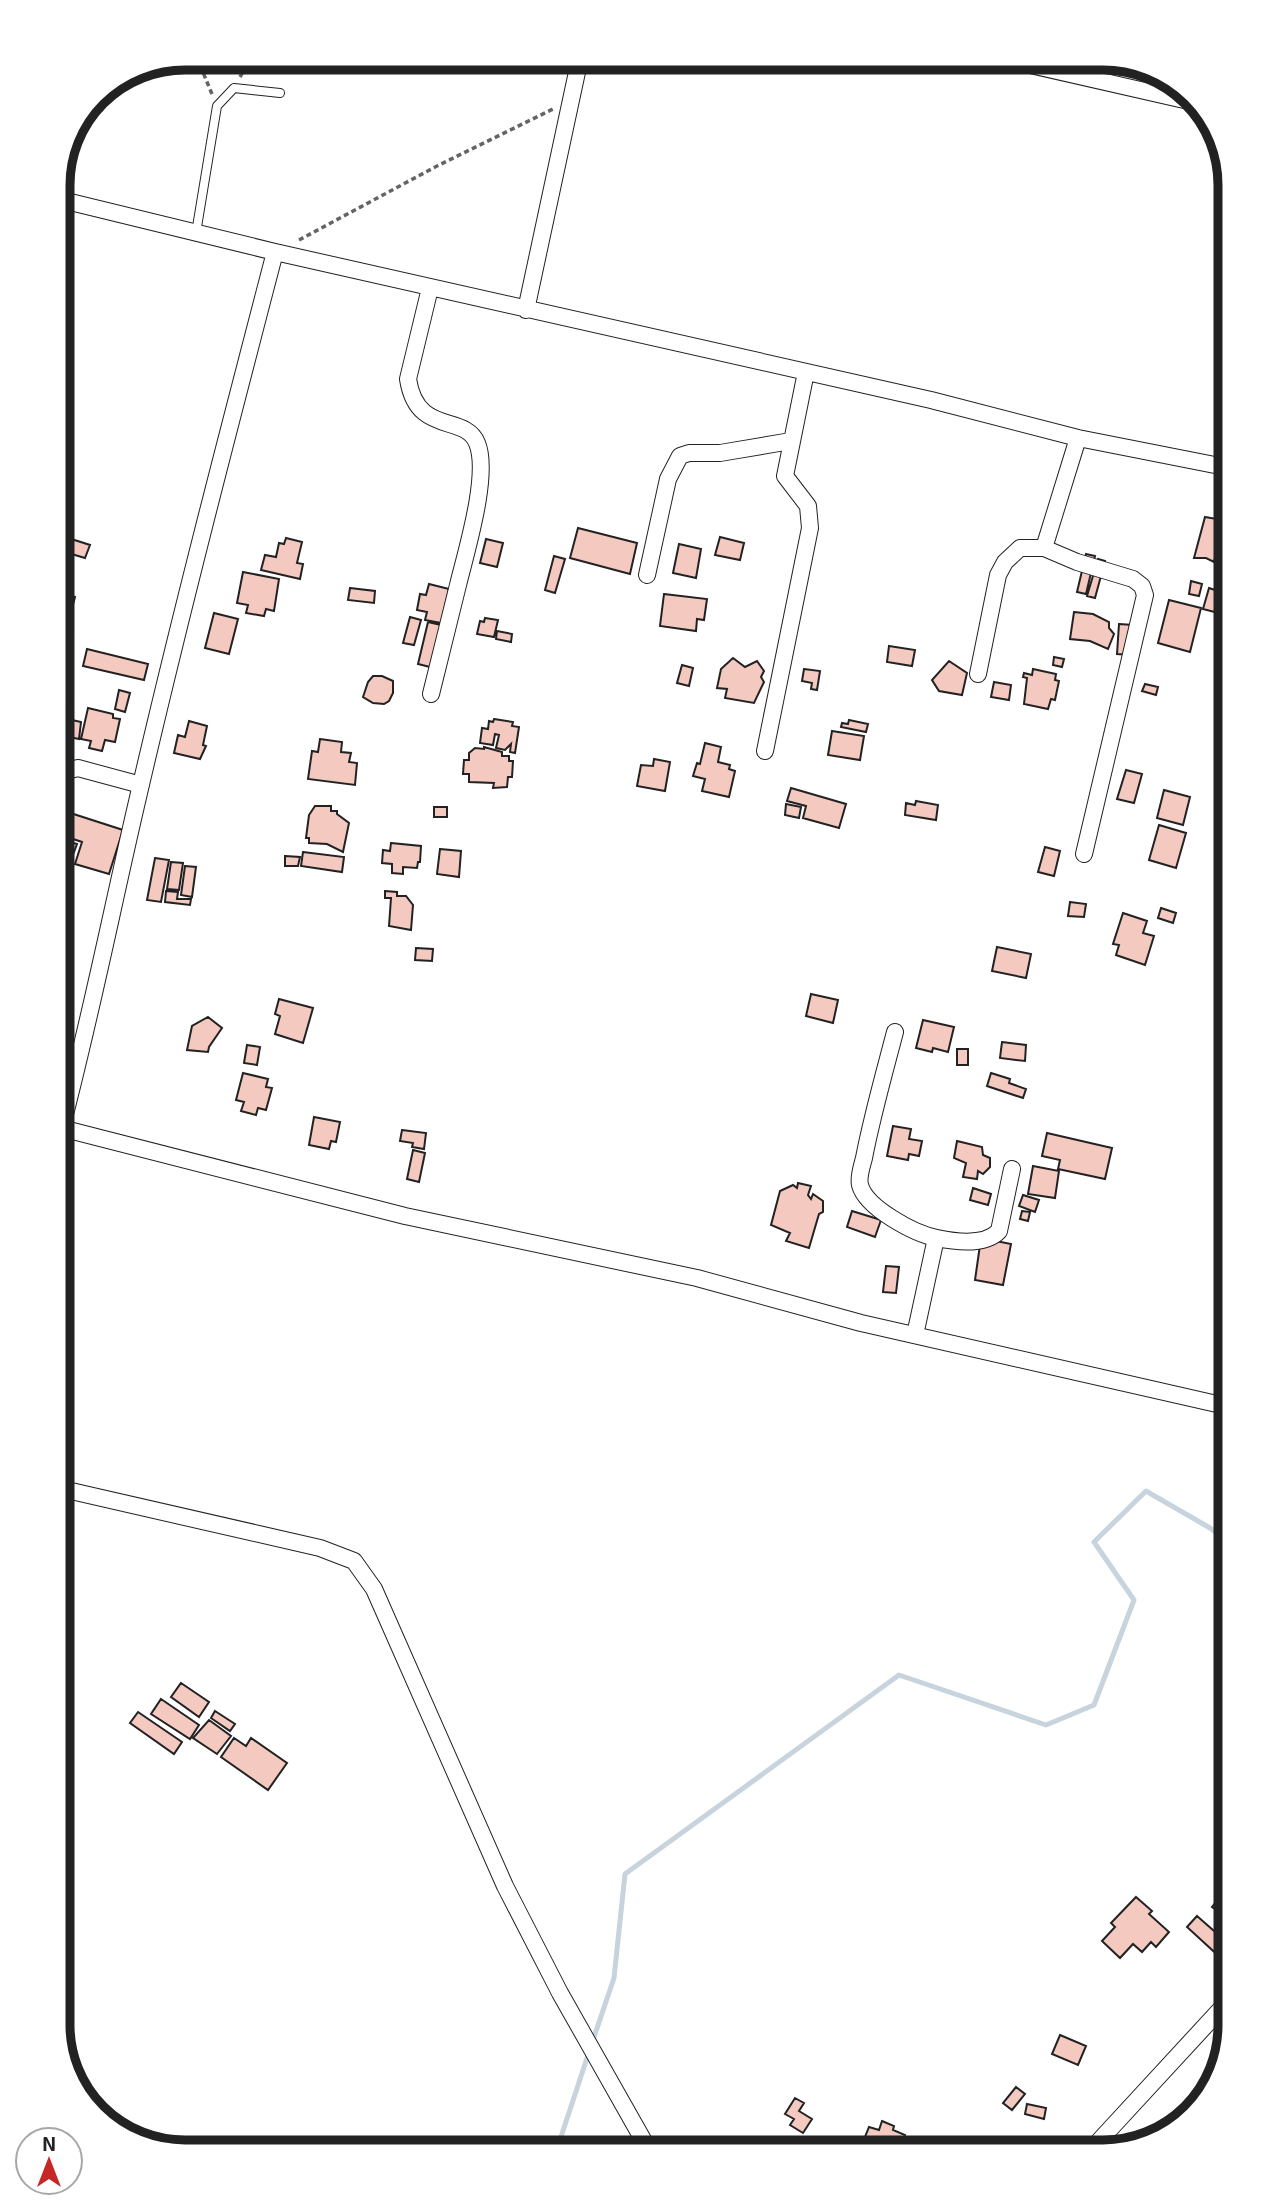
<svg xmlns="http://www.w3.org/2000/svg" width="1288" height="2210" font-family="'Exo 2',sans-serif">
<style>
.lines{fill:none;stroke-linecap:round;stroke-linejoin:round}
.stream{stroke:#c7d3dd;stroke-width:5}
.building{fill:#f3c9c0;stroke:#222;stroke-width:2}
.lane-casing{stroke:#222;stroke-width:10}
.street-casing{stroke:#222;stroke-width:18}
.path{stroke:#646464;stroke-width:3.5;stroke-dasharray:5 3.5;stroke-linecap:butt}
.lane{stroke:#fff;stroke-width:8}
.street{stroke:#fff;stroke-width:16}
.rim{fill:none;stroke:#222;stroke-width:9}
</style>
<rect width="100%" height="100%" fill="#fff"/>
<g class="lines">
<path class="stream" d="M592,2043L614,1978L625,1874L899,1675L1046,1725L1094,1705L1134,1600L1094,1542L1146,1491L1210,1528L1230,1543
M556,2152L589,2052"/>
</g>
<path class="building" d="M1205,517L1223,520L1214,562L1206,558H1194Z
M578,528L637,543L630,574L570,558Z
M62,536L90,545L85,558L58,550Z
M720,537L744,543L740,560L715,555Z
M286,538L302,542L297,563L303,564L300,579L261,570L265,555L276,557L279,543L284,544Z
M1223,538L1230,540V576L1215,573Z
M486,539L503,543L497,567L480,563Z
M679,544L701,549L696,578L673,573Z
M1086,554L1095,556L1086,594L1077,592Z
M554,556L565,559L555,593L545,590Z
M1098,559L1105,561L1095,598L1087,596Z
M243,572L279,579L274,611L266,609L264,616L246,613L248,605L237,603Z
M58,576L63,577L61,584L70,586L68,595L75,597L67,628L58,626Z
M1191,581L1202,584L1199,596L1189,594Z
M429,584L449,589L441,623L425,620L427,612L417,610L420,594L426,595Z
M350,588L375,591L374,603L348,600Z
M1209,588L1230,595V616L1203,609Z
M664,594L707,599L704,620L697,619L696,631L660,626Z
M1169,600L1201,608L1190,652L1158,643Z
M1074,612L1093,614L1109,622V628L1114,634L1108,649L1090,641L1070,639Z
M214,613L238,619L229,654L205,648Z
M410,617L421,620L414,645L403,643Z
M485,618L498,620L494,637L477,634L480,621L484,622Z
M428,622L441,625L430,667L418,664Z
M1119,624L1133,625L1131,655L1117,654Z
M497,631L512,634L511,642L496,639Z
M889,646L915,650L912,666L887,662Z
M87,649L148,664L144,680L83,666Z
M1054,657L1064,659L1062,667L1053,665Z
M733,658L745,667L757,661L764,671L761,677L764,682L754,703L725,698L727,689L717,688L721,669Z
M949,661L967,673L962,695L939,691L932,680Z
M682,665L693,668L689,686L677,683Z
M804,669L820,671L817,690L811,689L812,683L802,681Z
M1033,669L1056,674L1055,680L1059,681L1055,700L1051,699L1048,709L1024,704L1027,678L1023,677L1024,673L1032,675Z
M373,676H382L393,681V693L389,701L384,704L373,703L363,697L368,682Z
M994,682L1011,685L1009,700L991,697Z
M1145,684L1158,687L1156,695L1142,691Z
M119,690L130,693L125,712L115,709Z
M88,708L113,714V718L120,719L115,742L105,740L102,751L89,748L91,741L81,739Z
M494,719L513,722L512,726L519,727L515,753L510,752L511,744L505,750L496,748L499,735L495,734L493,745L480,743L482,728L488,729L489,721L493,722Z
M72,720L81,722L79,739L69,737Z
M849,720L868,724L866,732L841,727L842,723L848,724Z
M189,721L207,726L203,745L206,746L200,759L174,753L178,735L185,737Z
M832,731L864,736L860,760L828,755Z
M320,739L342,742L341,752L351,753L349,762L357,763L355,785L308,779L312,751L318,752Z
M705,743L721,747L718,762L730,765L729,769L735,771L729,797L702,791L705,779L693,776L697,763L700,764Z
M484,747L502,752V756H509V761H513L512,777H508L507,787L493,788L494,783L469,782V774H463L464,760H469V753L475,748L484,749Z
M654,759L670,762L665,791L637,786L641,765L653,766Z
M1126,770L1142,774L1134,803L1117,799Z
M791,788L846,804L839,828L803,818L806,806L787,801Z
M1164,790L1190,797L1183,825L1157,818Z
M916,801L938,805L936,820L905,815L906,803L915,805Z
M786,804L801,807L799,818L785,815Z
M315,806H331V811H337V814L349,823L343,852L327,844L309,843V838H306L309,815Z
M434,807H447V817H434Z
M58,809L123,830L109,874L75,864L82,842L58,834Z
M1159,825L1186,833L1176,868L1149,860Z
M58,839L77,844L70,863L58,860Z
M391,843L421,846L420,862H418L417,868L403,867V874L392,873V864L382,863L383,850L390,851Z
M1045,847L1060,851L1054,876L1038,872Z
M440,849L461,851L459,877L437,874Z
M303,852L344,857L342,872L301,866Z
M285,856L300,857L298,866H285Z
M155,858L169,860L161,902L147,900Z
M171,862L183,863L179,890L167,889Z
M185,866L196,867L192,897L181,895Z
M166,891L178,892L177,899H191L190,905L165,902Z
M385,891L397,892V896H406L413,905L411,930L389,926L391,898H385Z
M1070,902L1086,904L1084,917L1068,916Z
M1161,908L1176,913L1173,923L1158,918Z
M1123,913L1147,921L1143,933L1154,936L1145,965L1116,955L1119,945L1113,944Z
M997,947L1031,954L1026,978L992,971Z
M416,948L433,949L432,961L415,960Z
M811,994L838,1000L833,1023L806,1016Z
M279,999L313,1008L303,1043L275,1034L280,1016L275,1014Z
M208,1017L222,1028L209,1047L208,1052L187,1050L192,1026Z
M923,1020L954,1027L948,1052L933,1048L932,1052L916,1048Z
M1002,1042L1026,1045L1025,1061L1000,1058Z
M247,1045L260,1047L257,1065L244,1063Z
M957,1049H968V1065H957Z
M243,1073L268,1079L266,1087L272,1088L266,1110L258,1108L256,1115L241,1111L244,1102L236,1100Z
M991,1073L1010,1079L1009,1083L1026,1089L1023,1098L987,1086Z
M314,1117L340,1122L336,1142L331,1141L329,1149L309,1145Z
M893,1126L911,1129L909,1139L922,1141L919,1156L909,1154L908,1160L887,1156Z
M402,1130L426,1133L424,1149L412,1147L413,1143L400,1141Z
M1047,1133L1112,1148L1105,1179L1058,1169L1060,1160L1042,1156Z
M957,1141L982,1147L983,1155L990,1158V1167L983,1174L978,1171L977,1179L963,1177L966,1163L954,1158Z
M413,1150L425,1153L419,1182L407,1179Z
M1033,1166L1059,1171L1055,1198L1028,1194Z
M798,1183L811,1186L808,1195L811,1199L813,1194L823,1201V1212L819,1214L809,1248L786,1241L790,1233L771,1225L780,1191L793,1185L797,1188Z
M973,1188L991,1194L988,1205L970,1200Z
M1023,1195L1039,1200L1035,1212L1019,1206Z
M852,1211L881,1220L875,1237L847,1227Z
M1022,1211L1030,1212L1028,1221L1020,1219Z
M981,1238L1011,1244L1003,1285L975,1280Z
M886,1266L899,1267L896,1293L883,1292Z
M181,1683L209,1702L199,1717L171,1697Z
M161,1699L199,1725L190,1739L151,1714Z
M215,1711L235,1724L230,1731L211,1718Z
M138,1712L182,1742L174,1754L130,1723Z
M209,1720L231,1736L217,1754L193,1738Z
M234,1738L246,1746L251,1738L287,1763L268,1790L221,1757Z
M1136,1897L1152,1911L1149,1914L1169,1932L1156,1947L1151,1942L1142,1952L1133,1944L1120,1958L1102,1941L1115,1927L1111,1923Z
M1219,1898L1230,1905V1919L1212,1907Z
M1197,1916L1230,1945V1951L1222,1959L1187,1927Z
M1060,2035L1086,2046L1078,2065L1052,2054Z
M1016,2087L1025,2094L1012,2110L1003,2103Z
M795,2098L804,2103L799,2111L812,2119L803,2133L790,2125L794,2119L785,2114Z
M1027,2104L1046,2108L1044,2119L1025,2114Z
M882,2121L894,2126L893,2130L905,2135L899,2152H859L869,2127L879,2130Z
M1049,2138L1057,2143L1050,2152H1040Z"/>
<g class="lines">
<g class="lane-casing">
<path id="lane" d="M196,233L217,106L234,88L280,93"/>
</g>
<g class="street-casing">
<path id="street" d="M1000,58L1193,102
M58,199L275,252L931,400L1078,438L1230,468
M430,288L408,379C417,437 465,413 477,443C490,474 466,552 458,585C449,621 440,657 431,694
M526,310L580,58
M1044,548L1078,438
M647,575L668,479L680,456L689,453H720L791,441
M978,674L998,575L1005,562L1020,548H1044L1077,562L1133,579L1142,586L1145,595L1084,854
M765,751L810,528L808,506L785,476L806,372
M58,773L78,768L141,785
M895,1032C884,1074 872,1116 864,1158C862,1166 858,1177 860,1185C866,1208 915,1234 937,1238C956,1242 985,1246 999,1231L1012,1169
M61,1128L405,1216L697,1278L861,1323L1230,1407
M58,1141C88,1030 110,918 136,806C179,620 227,436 275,252
M915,1335L936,1238
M58,1488L320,1548L354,1561L374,1589L505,1886L560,1993L650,2152
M1094,2152L1099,2141L1230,1999"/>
</g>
<path class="path" d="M197,58L212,94
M240,77L251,58
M299,240L437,166L553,109"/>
<use href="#lane" class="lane"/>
<use href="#street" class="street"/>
</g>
<path d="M0 0H1288V2210H0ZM185 70H1103A115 115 0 0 1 1218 185V2025A115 115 0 0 1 1103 2140H185A115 115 0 0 1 70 2025V185A115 115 0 0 1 185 70Z" fill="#fff" fill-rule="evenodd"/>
<path class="rim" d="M185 70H1103A115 115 0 0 1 1218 185V2025A115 115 0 0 1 1103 2140H185A115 115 0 0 1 70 2025V185A115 115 0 0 1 185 70Z"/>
<g transform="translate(49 2161)"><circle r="33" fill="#ffffff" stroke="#a7a7a7" stroke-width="2"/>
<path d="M0-5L12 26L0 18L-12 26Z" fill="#c62828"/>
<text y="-10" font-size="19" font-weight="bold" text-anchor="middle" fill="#222222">N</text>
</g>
</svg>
